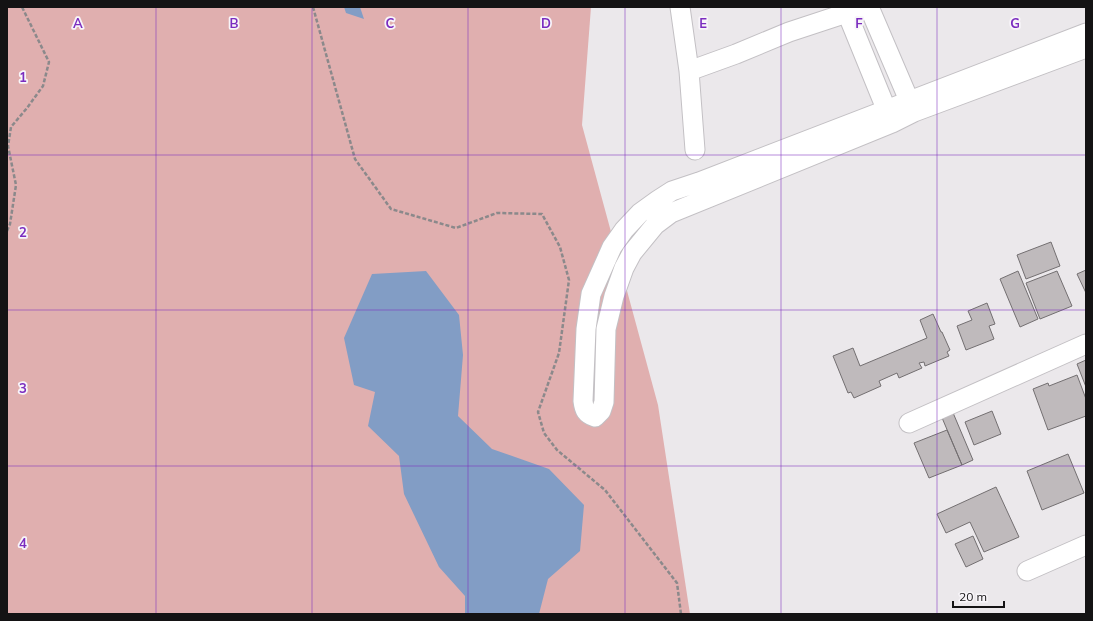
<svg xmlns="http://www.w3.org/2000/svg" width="1093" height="621" font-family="Mulish,sans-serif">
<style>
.green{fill:#e0afaf}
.water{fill:#829dc5}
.building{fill:#bfbabc;stroke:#736f71}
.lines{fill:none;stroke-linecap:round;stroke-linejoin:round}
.minor-casing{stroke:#c3c0c4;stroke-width:21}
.path{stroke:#8b898b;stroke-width:2.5;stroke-dasharray:4 2;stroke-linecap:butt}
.minor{stroke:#fff;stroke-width:19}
.grid{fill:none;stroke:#7b2cbf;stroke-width:1;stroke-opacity:0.55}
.grid-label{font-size:13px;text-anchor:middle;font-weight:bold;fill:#7b2cbf;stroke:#f8f5f9;stroke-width:3.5;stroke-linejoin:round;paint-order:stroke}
</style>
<rect width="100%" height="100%" fill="#ebe8eb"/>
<path class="green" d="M7,7H591L582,125L658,405L690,614H7Z"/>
<path class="water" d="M344,7H360L364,19L346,13Z
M426,271L459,315L463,355L458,416L492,449L549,469L584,505L580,551L548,579L539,614H465V596L439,567L404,494L399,456L368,426L375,392L354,385L344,338L372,274Z"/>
<path class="building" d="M1051,242L1060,266L1026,279L1017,255Z
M1086,270V293L1077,274Z
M1018,271L1038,319L1020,327L1000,279Z
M1057,271L1072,306L1040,319L1026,283Z
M987,303L995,324L989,326L994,339L966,350L957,326L972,320L968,311Z
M933,314L941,332H942L950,350L947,352L949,356L925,366L924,362L919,363L922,368L899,378L897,373L879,381L881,386L854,398L851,392L848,393L833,356L853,348L860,366L927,338L920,320Z
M1086,360V387L1077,364Z
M1077,375L1086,399V416L1048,430L1033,389L1048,383L1049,386Z
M951,408L973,460L962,465L940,413Z
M992,411L1001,434L974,445L965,422Z
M947,430L962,465L929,478L914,443Z
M1068,454L1084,493L1042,510L1027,471Z
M996,487L1019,537L984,552L970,522L946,533L937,514Z
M973,536L983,559L966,567L955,544Z"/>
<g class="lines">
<g class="minor-casing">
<path id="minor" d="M680,7L689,71L695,150
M869,7L914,112
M847,13L891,121
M1086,33L699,182L672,191L658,200L640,213L624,230L612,247L591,294L586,329L583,401C584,410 586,414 595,417L601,411L604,402L606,329L614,296L624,268L632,253L655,225L671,213L892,123L914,112L1086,48
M689,71L736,54L789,32L865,7
M909,423L1086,344
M1027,571L1086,545"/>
</g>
<path class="path" d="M313,7L355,159L391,209L456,228L497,213L542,214L560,247L569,280L559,353L538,412L544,433L557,450L605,490L677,583L681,614
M7,231L10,224L16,185L8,146L11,127L27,108L43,86L49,62L22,7"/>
<use href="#minor" class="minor"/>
</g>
<path class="grid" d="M156,7V614M312,7V614M468,7V614M625,7V614M781,7V614M937,7V614M7,155H1086M7,310H1086M7,466H1086"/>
<g class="grid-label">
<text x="78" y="28">A</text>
<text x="234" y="28">B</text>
<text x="390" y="28">C</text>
<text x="546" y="28">D</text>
<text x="703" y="28">E</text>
<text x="859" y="28">F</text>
<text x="1015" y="28">G</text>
<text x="23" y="82">1</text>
<text x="23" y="237">2</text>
<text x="23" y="393">3</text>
<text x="23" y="548">4</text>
</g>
<rect width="1093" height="621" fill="none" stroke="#141314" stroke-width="16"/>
<path d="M953 601v6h51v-6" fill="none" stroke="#141314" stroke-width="2"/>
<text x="959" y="601" font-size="12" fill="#141314" stroke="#f8f5f9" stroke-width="3" paint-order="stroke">20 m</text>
</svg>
